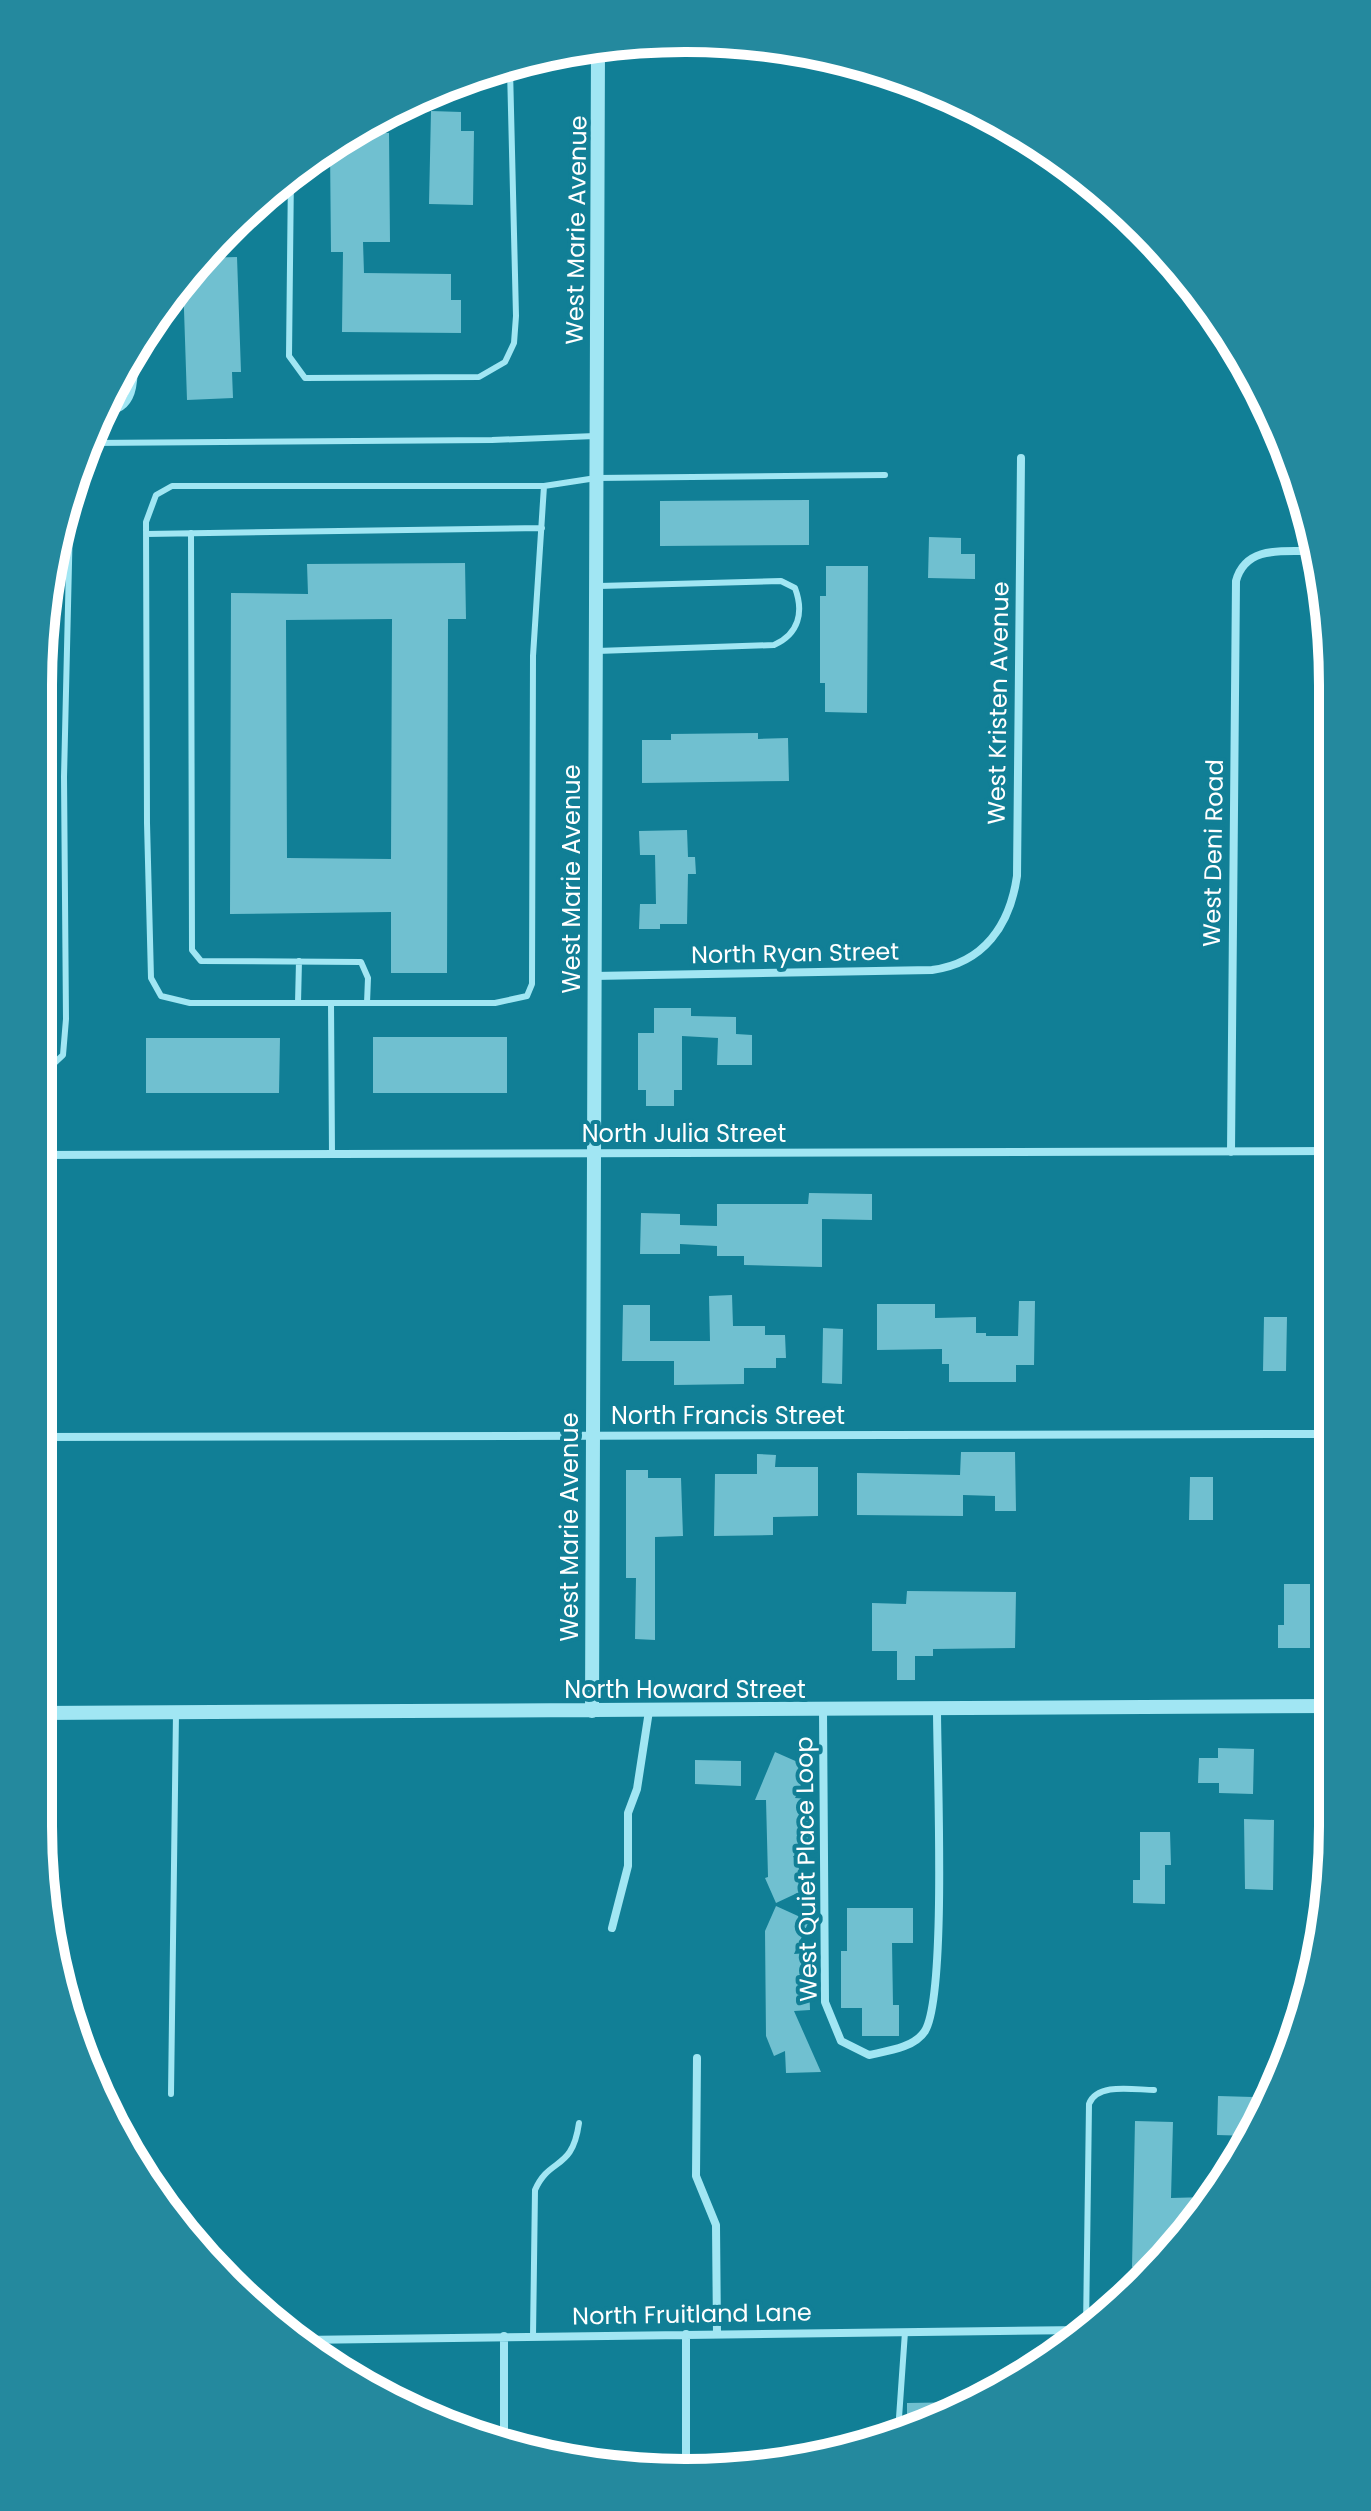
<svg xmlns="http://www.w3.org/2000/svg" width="1371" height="2511" font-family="Poppins,sans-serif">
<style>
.building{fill:#70c0d0;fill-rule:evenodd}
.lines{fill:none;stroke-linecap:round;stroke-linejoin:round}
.service{stroke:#a1e6f3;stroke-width:6}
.minor{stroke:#a1e6f3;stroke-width:8}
.tertiary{stroke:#a1e6f3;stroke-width:14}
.labels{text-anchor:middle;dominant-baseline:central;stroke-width:8;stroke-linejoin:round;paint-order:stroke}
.street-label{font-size:24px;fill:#fff;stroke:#117f96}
.rim{fill:none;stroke:#fff;stroke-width:10}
</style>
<rect width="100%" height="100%" fill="#117f96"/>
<path class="building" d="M431,111L461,112V131H474L473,205L429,204Z
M353,133H389L390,242H363L364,273L451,274V300H461V333L342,332L343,252H331L330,148Z
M237,257L241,372H232L233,398L187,400L183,280L199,258Z
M809,500V545L660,546V501Z
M929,537L961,538V554H975V579L928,578Z
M465,563L466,619H448L447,973H391V912L230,914L231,593L308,594L307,564ZM392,619L391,859L287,858L286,620Z
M826,566H868L867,713L825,712V683H820V596H826Z
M758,733V739L788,738L789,781L642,783V740H671V734Z
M687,830L688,857H695L696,874H688L687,924H660V929H639L640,904H656L655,855H640L639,831Z
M654,1008H691V1016L736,1017V1034L752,1035V1065H717L718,1038L682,1036V1090H674V1106H646V1090H638V1033H654Z
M373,1037H507V1093H373Z
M146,1038H280L279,1093H146Z
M809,1193L872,1194V1220L822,1219V1267L744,1265V1256H717V1246L680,1244V1254H640L641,1213L680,1214V1225L717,1226V1204H808Z
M732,1295L733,1326H765V1335H785L786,1358H776V1368H744V1384L674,1385V1361H622L623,1305H650V1341H710L709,1296Z
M1019,1301H1035L1034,1365H1016V1382H949V1364H942V1349L877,1350V1304H935V1318L976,1317V1333H986V1336H1018Z
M1264,1317H1287L1286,1371H1263Z
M823,1328L843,1329L842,1384L822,1383Z
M961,1452H1015L1016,1511H995V1496L963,1495V1516L857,1515V1473L960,1475Z
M757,1454L776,1455L775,1467H818V1516L773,1517V1535L714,1536L715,1474H757Z
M626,1470H648V1478H681L683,1536L655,1537V1640L635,1639L636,1578H626Z
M1190,1477H1213V1520H1189Z
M1284,1584H1310V1648H1278V1625H1284Z
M907,1591L1016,1592L1015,1648L933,1649V1656H915V1680H897V1651H872V1603L906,1604Z
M1218,1748L1254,1749L1253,1794L1219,1793V1783H1198L1199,1758H1218Z
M775,1752L809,1767L795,1798L809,1799L808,1856H793L808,1888L776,1903L765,1878L768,1877L766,1800H755Z
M695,1760L741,1761V1786L695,1784Z
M1244,1819L1274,1820L1273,1890L1245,1889Z
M1140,1832H1170L1171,1865H1165V1904L1133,1903V1880H1140Z
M776,1906L809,1921L794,1954L808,1953L810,2010L794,2011L821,2072L786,2073L785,2051L774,2056L766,2036L765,1931Z
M847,1908H913V1943H892L893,2005H899V2036H862V2008H841V1951H847Z
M1218,2096L1253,2097L1252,2136L1217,2135Z
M1135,2121L1173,2122L1171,2198L1207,2197L1149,2268L1132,2267Z
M968,2402L934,2424L907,2430V2403Z"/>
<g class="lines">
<path class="service" d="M484,73L595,59
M291,172L289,356L305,378L479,377L505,362L514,343L516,316L510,69
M104,412C139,412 135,374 135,347
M91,443L492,440L595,436
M544,486L533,656L532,984L527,996L495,1003H190L161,996L151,978L147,823L146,522L156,495L172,486H544L596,478L885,475
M191,533L192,950L201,961L361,962L368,978L367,1003
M146,534L542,528
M597,651L774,645C799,634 804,612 795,588L781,581L599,586
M298,1003L299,961
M331,1003L332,1154
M39,1070L48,1069L63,1055L66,1019L64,777L70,521L62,513
M171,2094L176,1713
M1086,2329L1089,2104C1097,2082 1135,2090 1154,2090
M533,2336L535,2190C550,2156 572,2172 579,2123
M898,2432L905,2332"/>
<path class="minor" d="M593,976L932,970C984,963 1010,925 1017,876L1021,458
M1231,1152L1236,581C1246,544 1286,552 1316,551
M39,1155L1329,1151
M38,1437L1322,1434
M823,1711L825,2002L841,2041L869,2055C887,2051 914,2048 925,2031C947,1994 937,1766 937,1710
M612,1928L628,1866V1813L637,1789L649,1711
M697,2058L696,2176L716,2225L717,2334
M686,2334V2467
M300,2340L1084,2330
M504,2444V2336"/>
<path class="tertiary" d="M592,1711L598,47
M38,1713L1331,1706"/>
</g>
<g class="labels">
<g class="street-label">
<text transform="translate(576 230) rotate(-89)">West Marie Avenue</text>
<text transform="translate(998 703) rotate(-89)">West Kristen Avenue</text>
<text transform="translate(1213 853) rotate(-89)">West Deni Road</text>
<text transform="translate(571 879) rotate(-90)">West Marie Avenue</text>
<text transform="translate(795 953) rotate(-1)">North Ryan Street</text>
<text x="684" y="1133">North Julia Street</text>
<text x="728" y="1415">North Francis Street</text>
<text transform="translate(569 1527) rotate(-90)">West Marie Avenue</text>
<text x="685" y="1689">North Howard Street</text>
<text transform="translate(806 1869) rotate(-91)">West Quiet Place Loop</text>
<text transform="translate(692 2314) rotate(-1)">North Fruitland Lane</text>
</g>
</g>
<path d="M0 0H1371V2511H0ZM685 52H686A633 633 0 0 1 1319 685V1826A633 633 0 0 1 686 2459H685A633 633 0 0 1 52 1826V685A633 633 0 0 1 685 52Z" fill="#24899e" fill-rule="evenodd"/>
<path class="rim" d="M685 52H686A633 633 0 0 1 1319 685V1826A633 633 0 0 1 686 2459H685A633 633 0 0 1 52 1826V685A633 633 0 0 1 685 52Z"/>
</svg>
